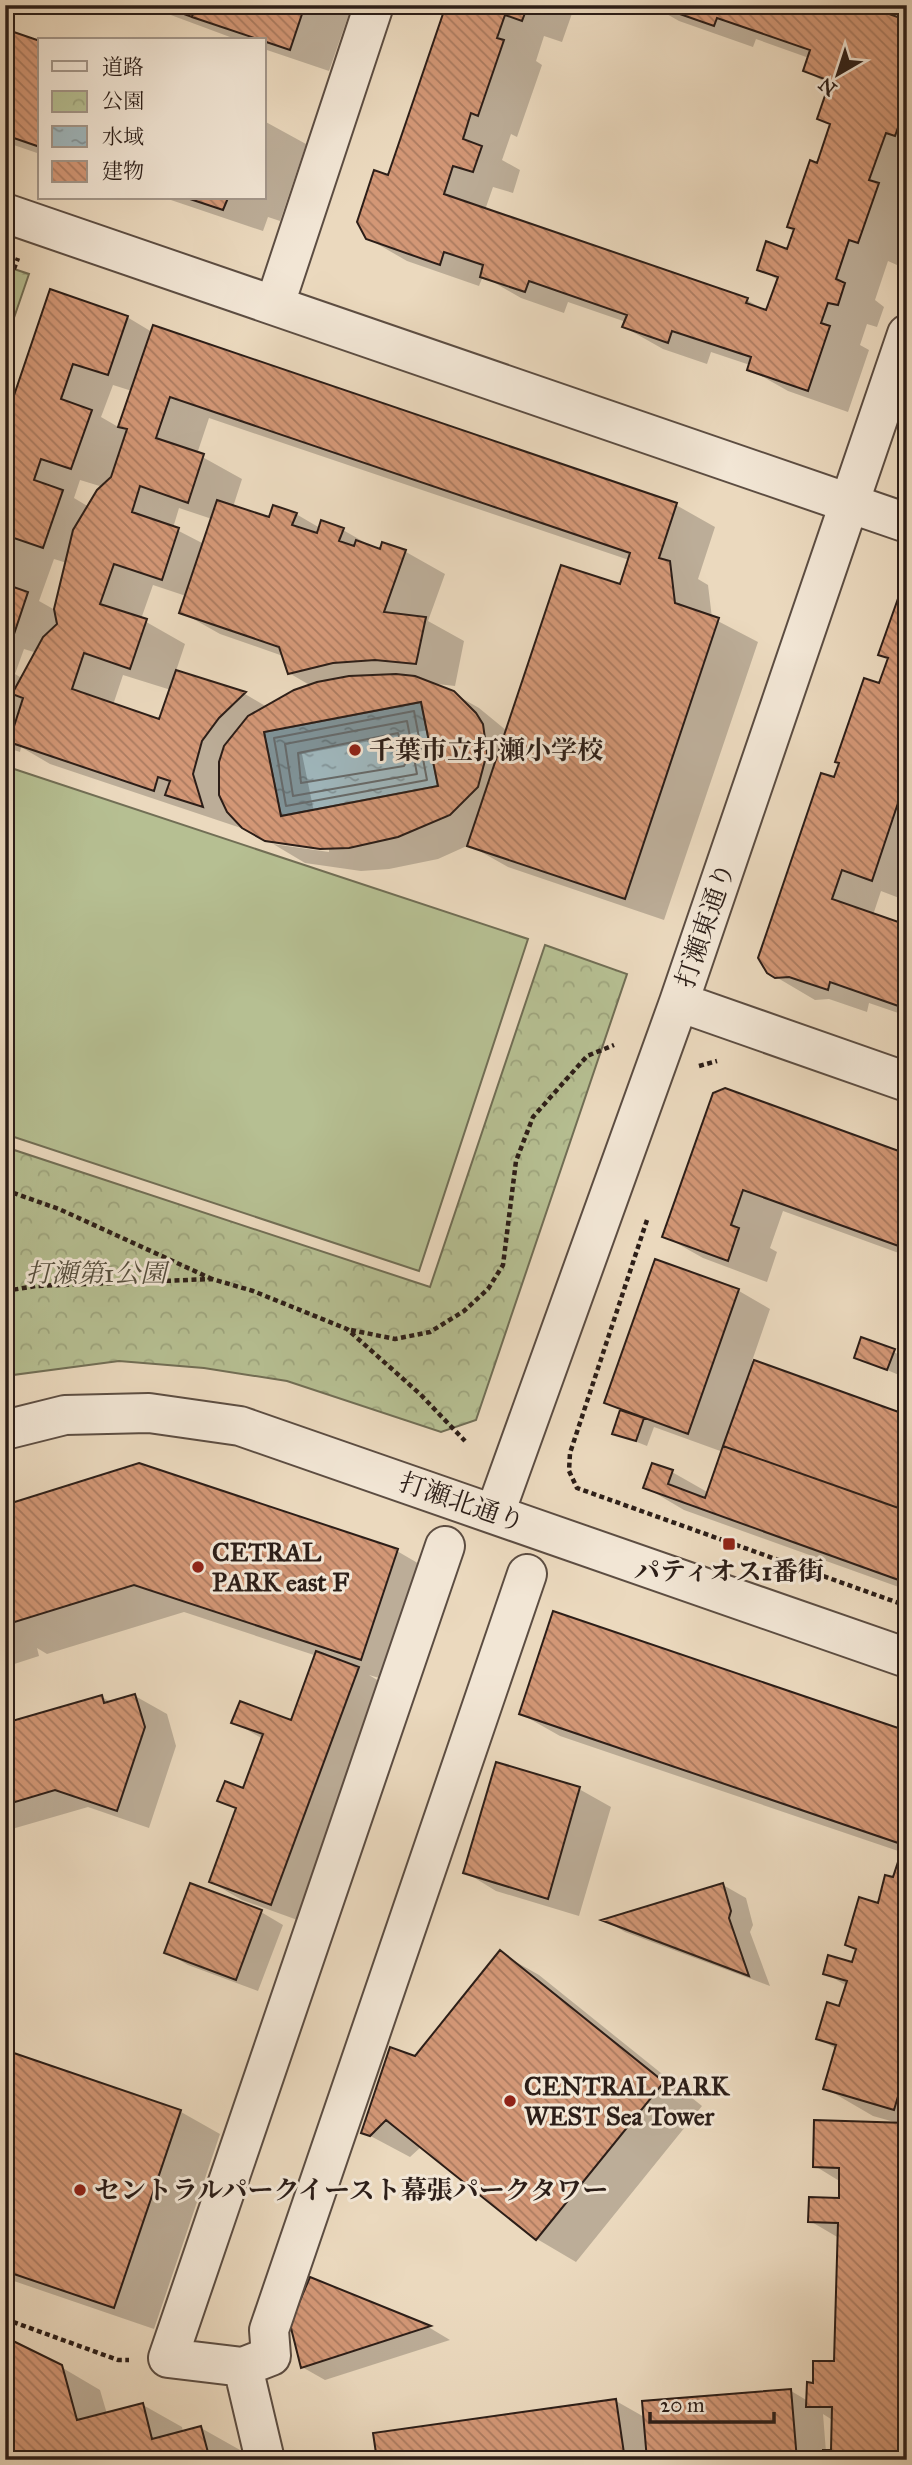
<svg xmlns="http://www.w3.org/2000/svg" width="912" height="2465" font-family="'IM FELL Great Primer','Noto Serif JP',serif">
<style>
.forest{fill:url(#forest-firs);stroke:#716e55;stroke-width:2}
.park{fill:url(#park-crowns);stroke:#716e55;stroke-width:2}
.pitch{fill:#b6bf92;stroke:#716e55;stroke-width:2}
.water{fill:url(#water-ripples);stroke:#717a7b;stroke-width:2}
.shadow{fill:#0003;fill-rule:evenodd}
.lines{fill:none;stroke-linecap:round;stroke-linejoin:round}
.shore{stroke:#666a6a;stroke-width:2}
.building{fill:url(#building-back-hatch);stroke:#2c1e18;stroke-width:2;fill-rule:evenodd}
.minor-casing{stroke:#5c4d42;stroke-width:42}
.path{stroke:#2c1e18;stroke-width:4.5;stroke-dasharray:5 3.5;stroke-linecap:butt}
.minor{stroke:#f2e6d5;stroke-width:38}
.poi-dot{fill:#8f2418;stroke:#f2e6d5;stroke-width:2.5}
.labels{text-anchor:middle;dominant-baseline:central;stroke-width:6;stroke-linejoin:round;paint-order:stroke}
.poi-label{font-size:26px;font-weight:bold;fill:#2c1e18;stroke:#f2e6d5;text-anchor:start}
.street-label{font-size:26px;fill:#2c1e18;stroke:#f2e6d5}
.park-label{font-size:26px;font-style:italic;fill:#554e3d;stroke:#f2e6d5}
</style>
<defs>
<pattern id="forest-firs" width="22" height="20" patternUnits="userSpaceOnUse" patternTransform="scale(1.75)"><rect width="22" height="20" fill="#b6bf92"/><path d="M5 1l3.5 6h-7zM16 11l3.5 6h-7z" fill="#9da47d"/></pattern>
<pattern id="park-crowns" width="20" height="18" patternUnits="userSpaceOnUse" patternTransform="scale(1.75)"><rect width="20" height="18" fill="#b6bf92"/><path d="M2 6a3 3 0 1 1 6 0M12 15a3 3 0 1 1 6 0" fill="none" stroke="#9da47d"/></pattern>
<pattern id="water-ripples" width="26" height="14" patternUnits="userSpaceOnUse" patternTransform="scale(1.75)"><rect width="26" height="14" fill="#9fb7bd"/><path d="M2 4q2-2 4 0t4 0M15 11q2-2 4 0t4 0" fill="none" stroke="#829499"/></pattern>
<pattern id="building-back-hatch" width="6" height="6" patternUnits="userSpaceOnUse" patternTransform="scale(1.75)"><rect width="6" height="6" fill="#d39776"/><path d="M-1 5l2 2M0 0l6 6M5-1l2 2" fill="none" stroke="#ab7b60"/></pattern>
</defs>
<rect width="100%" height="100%" fill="#ebd9be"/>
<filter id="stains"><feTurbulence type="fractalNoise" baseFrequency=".00286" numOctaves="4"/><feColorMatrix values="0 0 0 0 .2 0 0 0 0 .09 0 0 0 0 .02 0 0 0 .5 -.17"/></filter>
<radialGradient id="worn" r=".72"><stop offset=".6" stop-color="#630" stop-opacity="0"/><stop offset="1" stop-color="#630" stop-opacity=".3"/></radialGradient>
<path class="forest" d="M5,266L29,274L5,344Z"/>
<path class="park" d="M545,945L627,974L476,1420L441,1432L287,1381L204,1368L119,1361L5,1376V1147L430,1287Z"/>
<path class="pitch" d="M5,766L528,939L419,1271L5,1134Z"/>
<path class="water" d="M421,702L438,786L281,816L264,732Z"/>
<path class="shadow" d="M144,5H352L329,71L264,49V40H238Z
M447,5H575L562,42L544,36L536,61L542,65L517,137L511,134L502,160L520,170L513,193L493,187L485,210L747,300L768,312L778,280L759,269L789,251L832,125L819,118L830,85L805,71L809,58L756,39L753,47L679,21L651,5H859L907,22V238L897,265L888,261L875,300L884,307L877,327L867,324L860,345L869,350L848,412L788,391L749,369L750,365L711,352L707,364L663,349L624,327L626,322L568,302L564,313L521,298L483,276L479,286L407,261L367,238Z
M584,5H603L601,11Z
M5,31L40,43V154L5,142Z
M264,121L306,144L280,221L268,217L263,231L165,198H264Z
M51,291L127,317L152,332L676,505L715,527L698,579L708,585L712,618L758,642L664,920L508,867L469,845L438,859L389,869L361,871L305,863L240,824L241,828L50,764L21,747L20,752L5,747V428ZM113,385L132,391L120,428L101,417ZM209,418L629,560L621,587L507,731L479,708L437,684L455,686L464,641L428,621L445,574L406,552L383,545L381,551L378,550L343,530L322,522L320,528L296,514L270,519L233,507L242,479L197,454ZM80,480L103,487L89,507L74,498ZM179,508L212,519L204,544L173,528ZM54,559L67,563L55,610L39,601ZM153,585L186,596L181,612L220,634L283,656L289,673L313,687L267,707L245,694L176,671L185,644L141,619ZM24,649L37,653L23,679L15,674ZM123,675L171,690L160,721L113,705ZM428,730L440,787L314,812L302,754ZM269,840L329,849V852L273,844Z
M907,593V901L881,891L873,915L907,927V1016L869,1003L867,1012L829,999L815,1000L776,977L835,779L880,685L889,659L881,654Z
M715,1095L907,1155V1256L783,1211L770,1248L777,1252L767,1282L703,1258L664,1236Z
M656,1262L739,1291L770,1309L752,1361L907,1417V1590L684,1510L645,1487L653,1465L672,1472L709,1493L723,1452L654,1427L647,1446L614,1433L622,1411L606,1402Z
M862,1339L905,1357L899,1375L856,1357Z
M5,1506L397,1551L445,1579L410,1687L369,1675L389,1687L303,1922L242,1900L211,1882L237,1810L220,1800L245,1790L263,1739L234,1722H292L317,1656L184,1612L47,1654L37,1648L39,1656L5,1667Z
M135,1696L167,1714L176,1746L149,1828L88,1807L5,1831V1725L102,1697L112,1703Z
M521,1714L907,1733V1854L560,1736Z
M579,1789L611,1807L579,1916L496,1891L465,1872Z
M907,1866V2460H379L616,2401L646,2418L791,2391L808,2401L814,2385L836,2363L839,2238L810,2221L841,2200V2182L815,2166L898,2123L873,2116L825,2088L836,2049L818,2038L841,2008L847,1986L825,1973L854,1965L858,1950L847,1944ZM823,2414L834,2421L833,2452H826Z
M723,1885L746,1898L753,1925L750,1932L770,1986L625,1932L605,1920Z
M261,1912L283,1925L258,1991L188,1965L166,1952Z
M500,1953L539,1975L702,2106L576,2262L537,2239L422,2146L410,2157L363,2132L416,2058Z
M5,2052L181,2112L220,2134L154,2329L5,2278Z
M311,2279L430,2328L450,2340L325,2380L302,2367Z
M61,2367L100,2390L107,2414L143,2405L182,2427L183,2432L201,2428L240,2450L242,2460H5Z"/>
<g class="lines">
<path class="shore" d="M414,711L427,780L286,806L274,738Z
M407,721L417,774L293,796L285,744Z
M398,733L406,762L404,766L301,783L298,753Z"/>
</g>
<path class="building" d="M159,5H196L192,17Z
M196,5H305L290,50L192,17Z
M446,5H528L522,21L505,15L497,38L504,40L478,116L471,113L463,139L482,146L473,172L453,166L444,194L748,298L746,303L766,310L778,277L757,270L766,241L787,249L794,229L787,227L810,160L817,163L830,124L817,119L830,81L803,71L810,50L717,18L714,26L654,5H864L906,20L907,102L895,136L886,133L869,180L879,183L858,243L849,240L836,279L845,283L838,305L828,303L821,323L830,326L808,391L747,370L751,357L672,331L668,343L622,327L627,315L529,281L525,292L480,277L483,265L444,252L440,265L366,239L357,222L374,170L388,175Z
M5,29L40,41V147L5,135Z
M187,198H228L223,210Z
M50,289L128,316L108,375L73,364L61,399L92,410L71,469L41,459L34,480L63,490L43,548L14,538L5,565V422Z
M153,325L677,503L659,558L670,561L675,603L719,618L625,899L467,846L561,565L620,584L630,553L170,397L156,438L204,454L188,503L140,486L132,512L179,528L162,580L114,564L100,604L147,619L130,669L84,653L72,689L159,719L176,670L246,692L219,718L202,741L193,774L203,807L165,795L170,781L158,777L154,791L9,742L23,698L12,694L43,637L57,624L54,609L73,530L97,490L111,477L127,429L118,427Z
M217,500L269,517L273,505L297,513L292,525L317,533L321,520L344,528L339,541L354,546L356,540L380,549L382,542L406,550L384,612L426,617L416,664L375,660L333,663L288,674L279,647L179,613Z
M5,584L28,592L13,637L5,635Z
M901,590L907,591V794L902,793L899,800L872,881L842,870L832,899L907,925V1009L830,982L828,990L789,977L775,978L767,973L758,958L821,773L834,777L839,763L835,762L864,678L879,683L888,658L878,655Z
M396,674L415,676L454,691L476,713L483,724L487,753L478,787L450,815L398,837L349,848L320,849L265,841L242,828L227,812L219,795V762L224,746L248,716L294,690L317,682L349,676ZM421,702L438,786L281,816L264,732Z
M725,1088L907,1154V1249L743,1190L731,1225L739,1228L728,1261L662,1237L713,1093Z
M655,1259L739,1289L688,1434L604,1403Z
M861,1337L895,1349L887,1370L854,1358Z
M754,1360L907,1415V1511L723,1446Z
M620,1410L644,1418L636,1441L612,1434Z
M723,1446L907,1511V1583L643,1488L652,1463L673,1470L668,1484L705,1498Z
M139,1463L398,1549L361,1660L134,1585L5,1625V1505Z
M553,1611L907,1731V1846L519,1714Z
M316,1651L359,1667L271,1905L209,1882L236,1808L217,1801L225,1781L243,1788L263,1734L231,1723L240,1701L291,1720Z
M135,1694L145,1727L117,1811L55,1790L5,1805V1723L102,1695L104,1703Z
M496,1762L580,1787L548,1899L463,1873Z
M898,1862L907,1864V2066L894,2110L823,2089L836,2045L816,2039L827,2002L839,2006L847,1981L823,1974L828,1955L852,1962L856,1949L845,1945L859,1897L878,1903L885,1875L893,1877Z
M190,1883L262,1910L236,1980L164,1953Z
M723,1883L731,1911L729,1918L749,1976L601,1920Z
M500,1950L664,2082L536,2240L386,2120L370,2136L361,2133L390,2047L415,2056Z
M5,2050L181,2110L114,2308L5,2271Z
M814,2120L907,2123V2456L886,2455L885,2460H823V2450H831L832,2407H806L807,2382L813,2383V2361H834L838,2223L808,2222L809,2197L839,2198V2168L813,2167Z
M310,2277L431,2326L301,2368L290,2324Z
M5,2337L62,2365L77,2420L143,2403L152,2439L201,2426L210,2460H5Z
M791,2389L797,2460H647L642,2401Z
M616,2399L625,2460H377L373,2433Z"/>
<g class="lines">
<g class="minor-casing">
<path id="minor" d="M5,213L907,523
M275,304L374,5
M679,1002L907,1082
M5,1430L65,1415L149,1413L240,1426L907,1658
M495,1513L679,1002L907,334
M243,2367L168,2358L445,1546
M265,2460L243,2367L271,2356L269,2330L527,1574"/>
</g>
<path class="path" d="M5,293L18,258
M699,1066L717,1061
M5,1190L59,1209L212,1279
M647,1220L570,1453L569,1471L577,1488L907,1606
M5,1291L36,1286L212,1279L253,1291L347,1329L420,1394L465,1441
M351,1330L395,1339L430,1332L464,1311L488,1289L503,1265L516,1161L533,1117L587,1056L614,1045
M5,2319L118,2360H129"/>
<use href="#minor" class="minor"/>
</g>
<g class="poi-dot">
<circle cx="355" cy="750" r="7"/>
<rect x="722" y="1537" width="14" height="14" rx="3.5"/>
<circle cx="198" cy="1567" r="7"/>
<circle cx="510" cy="2101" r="7"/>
<circle cx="80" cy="2190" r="7"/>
</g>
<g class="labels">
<g class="poi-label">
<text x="369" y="750">千葉市立打瀬小学校</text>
<text x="212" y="1552">CETRAL<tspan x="212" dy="30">PARK east F</tspan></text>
<text x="729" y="1571" text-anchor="middle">パティオス1番街</text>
<text x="524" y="2086">CENTRAL PARK<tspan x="524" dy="30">WEST Sea Tower</tspan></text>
<text x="94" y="2190">セントラルパークイースト幕張パークタワー</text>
</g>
<g class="street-label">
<text transform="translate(705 925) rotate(-71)">打瀬東通り</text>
<text transform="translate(462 1502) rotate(19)">打瀬北通り</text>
</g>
<g class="park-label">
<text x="96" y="1273">打瀬第1公園</text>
</g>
</g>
<rect width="912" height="2465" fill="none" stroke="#ebd9be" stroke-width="28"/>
<rect x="7" y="7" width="898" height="2451" fill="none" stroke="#2c1e18" stroke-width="3.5"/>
<rect x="14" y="14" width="884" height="2437" fill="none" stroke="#2c1e18" stroke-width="2"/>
<rect x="38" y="38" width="228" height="161" fill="#f2e6d5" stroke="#a39689" stroke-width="2"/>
<rect x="52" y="61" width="35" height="10" fill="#f2e6d5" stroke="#a39689" stroke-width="2"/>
<text x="102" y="74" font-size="21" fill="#2c1e18">道路</text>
<rect x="52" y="91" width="35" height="21" fill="url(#park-crowns)" stroke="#a39689" stroke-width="2"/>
<text x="102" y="108" font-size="21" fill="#2c1e18">公園</text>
<rect x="52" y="126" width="35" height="21" fill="url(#water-ripples)" stroke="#a39689" stroke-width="2"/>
<text x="102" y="144" font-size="21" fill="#2c1e18">水域</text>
<rect x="52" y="161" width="35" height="21" fill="url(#building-back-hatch)" stroke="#a39689" stroke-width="2"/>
<text x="102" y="178" font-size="21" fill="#2c1e18">建物</text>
<g transform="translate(838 74) rotate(219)" stroke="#f2e6d5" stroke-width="5" paint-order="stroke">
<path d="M0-5L12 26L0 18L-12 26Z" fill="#2c1e18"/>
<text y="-10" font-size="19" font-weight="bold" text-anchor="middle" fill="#2c1e18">N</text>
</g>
<path d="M650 2412v10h124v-10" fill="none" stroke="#2c1e18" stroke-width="3.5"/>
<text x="660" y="2412" font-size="21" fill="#2c1e18" stroke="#f2e6d5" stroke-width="5" paint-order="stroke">20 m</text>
<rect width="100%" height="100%" filter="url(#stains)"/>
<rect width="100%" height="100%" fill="url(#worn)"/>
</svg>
